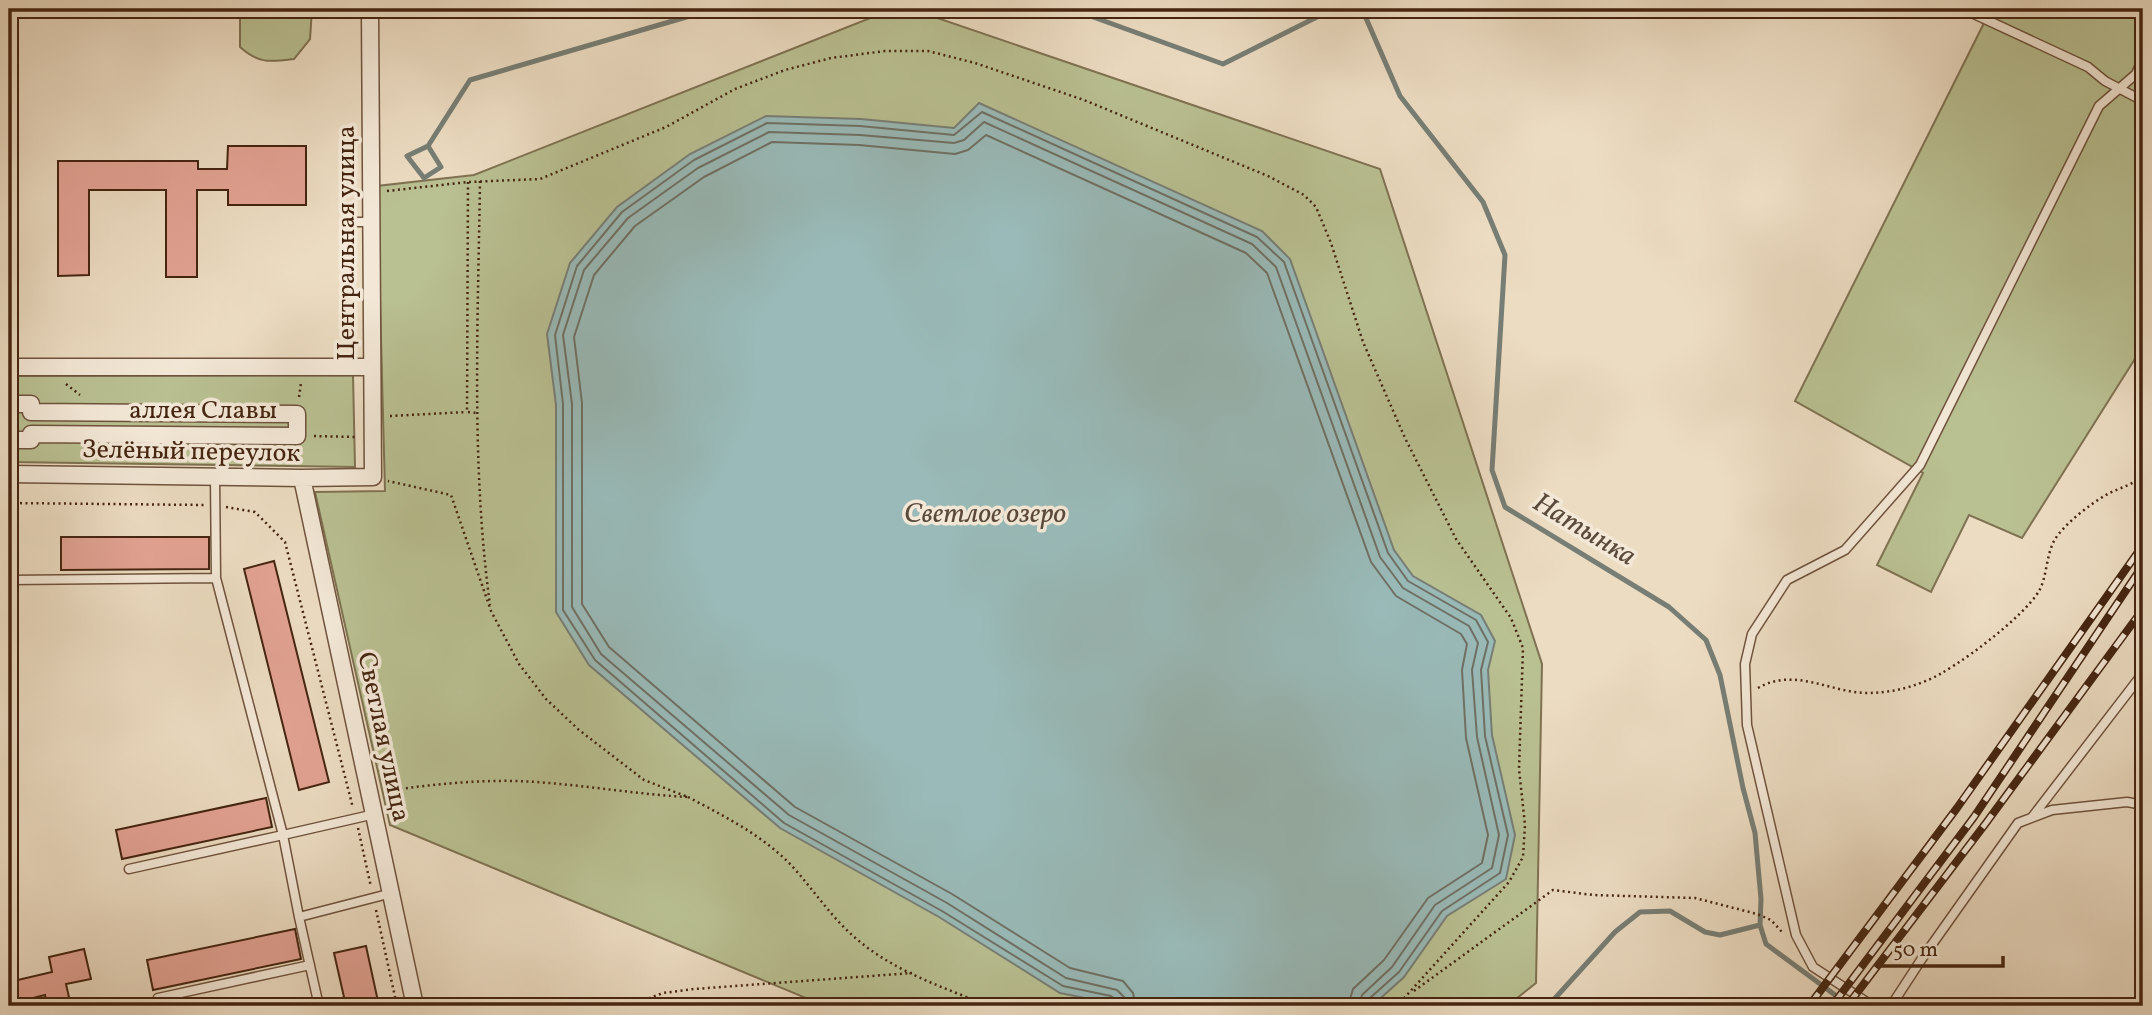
<svg xmlns="http://www.w3.org/2000/svg" width="2152" height="1015" font-family="Vollkorn,serif">
<style>
.green{fill:#b9c092;stroke:#7f7252;stroke-width:2}
.water{fill:#99bab8;stroke:#777e75;stroke-width:2}
.lines{fill:none;stroke-linecap:round;stroke-linejoin:round}
.shore{stroke:#6f7064;stroke-width:2}
.stream{stroke:#777e75;stroke-width:5}
.building{fill:#e2a293;stroke:#452511;stroke-width:2}
.lane-casing{stroke:#6f533d;stroke-width:11}
.street-casing{stroke:#6f533d;stroke-width:19}
.path{stroke:#452511;stroke-width:2.5;stroke-dasharray:2 3.5;stroke-linecap:butt}
.lane{stroke:#f3e8d7;stroke-width:8}
.street{stroke:#f3e8d7;stroke-width:16}
.rail-casing{stroke:#452511;stroke-width:8}
.rail{stroke:#f3e8d7;stroke-width:5;stroke-dasharray:16;stroke-linecap:butt}
.labels{text-anchor:middle;dominant-baseline:central;stroke-width:7;stroke-linejoin:round;paint-order:stroke}
.street-label{font-size:26px;fill:#452511;stroke:#f3e8d7}
.water-label{font-size:28px;font-style:italic;fill:#5a4a3b;stroke:#f3e8d7}
</style>
<rect width="100%" height="100%" fill="#ecdcc2"/>
<filter id="stains"><feTurbulence type="fractalNoise" baseFrequency=".00286" numOctaves="4"/><feColorMatrix values="0 0 0 0 .2 0 0 0 0 .09 0 0 0 0 .02 0 0 0 .5 -.17"/></filter>
<radialGradient id="worn" r=".72"><stop offset=".6" stop-color="#630" stop-opacity="0"/><stop offset="1" stop-color="#630" stop-opacity=".3"/></radialGradient>
<path class="green" d="M240,9H312L310,39L294,59C270,62 259,64 240,47Z
M893,9H911L1380,169L1542,664L1536,983L1507,1006H825L390,825L315,492L385,491L377,186L474,175Z
M1991,9H2143V346L2022,538L1969,515L1931,592L1877,565L1923,473L1795,401Z
M353,375L355,467L9,462V376Z"/>
<path class="water" d="M979,103L1262,231L1290,259L1394,550L1413,576L1481,615L1495,641L1488,670L1492,735L1515,835L1506,879L1447,916L1404,977L1372,1006H1125L1060,993L939,917L780,828L589,665L556,612V405L547,334L570,263L617,207L690,154L766,116L861,119L954,128Z"/>
<g class="lines">
<path class="shore" d="M1117,1006L1116,1000L1111,996L1063,986L942,911L784,823L595,660L563,610V404L555,335L577,266L622,212L694,160L767,123L860,126L954,135L982,112L1257,237L1284,262L1388,553L1408,581L1476,620L1488,642L1481,670L1485,736L1508,835L1500,873L1442,911L1399,972L1370,998L1368,1006
M1125,1006L1124,997L1117,990L1066,978L947,903L789,815L601,654L572,607V404L563,335L584,270L628,218L698,168L769,132L860,135L954,143L964,140L984,122L1252,244L1276,267L1380,557L1403,588L1469,626L1478,643L1472,670L1477,737L1499,835L1492,868L1435,905L1392,967L1362,995L1359,1006
M1136,1006L1133,993L1123,981L1070,968L952,894L795,807L609,647L582,604V403L574,337L594,275L635,226L704,177L772,142L859,145L955,154L968,150L986,135L1246,253L1267,273L1371,562L1396,596L1461,634L1467,644L1462,670L1466,738L1488,835L1482,863L1428,898L1384,960L1353,989L1348,1006"/>
<path class="stream" d="M1071,9L1223,64L1333,9
M1362,9L1400,96L1483,202L1505,255L1492,470L1505,507L1669,607L1706,640L1720,675L1743,788L1755,833L1761,899L1760,925L1766,944L1850,1006
M428,146L441,167L424,178L407,156L428,146L470,80L714,9
M1548,1006L1615,932L1640,912L1670,911L1705,932L1720,935L1760,925"/>
</g>
<path class="building" d="M228,146H306V205H228V190H197V277H166V190H89V275L58,276V161H198V169H227Z
M61,537H209V569L61,570Z
M9,540H12V569H9Z
M274,561L329,782L299,790L244,569Z
M266,798L272,827L122,859L116,830Z
M9,921L14,943L9,944Z
M295,929L301,959L153,990L147,960Z
M366,946L379,1006H346L334,953Z
M84,949L91,979L66,984L71,1006H47L45,995L9,1004V982L52,972L49,957Z"/>
<g class="lines">
<g class="lane-casing">
<path id="lane" d="M1974,14L2088,67L2105,81L2143,101
M345,222H372
M215,476L216,578L283,835L375,814
M9,580L216,578
M2033,816L2143,673
M129,869L283,835L299,917
M158,998L310,965
M319,1006L299,917L392,893
M1873,1006L1813,967L1796,935L1747,725L1745,664L1752,634L1787,580L1845,550L1920,465L2099,106L2136,74L2143,58
M1891,1006L1921,960L2018,823L2052,810L2127,802L2143,805"/>
</g>
<g class="street-casing">
<path id="street" d="M9,367H371
M9,404H31V412L297,414V436L31,434V440H9
M9,474L302,478L373,477L370,9
M302,478L415,1006"/>
</g>
<path class="path" d="M13,9L14,352
M480,181C478,322 471,465 490,605
M468,182L467,412L477,413
M387,191L468,182L540,179L666,127L735,89L785,70L831,58L885,51H928L975,63L1084,100L1268,176L1304,195L1316,207L1331,243L1363,342L1405,438L1456,539L1511,618L1523,648L1519,769L1525,825L1523,857L1509,882L1397,1006
M66,384L80,395
M299,397L301,383
M390,416L467,412
M314,436L357,437
M151,451L162,460
M266,462L276,451
M9,503L205,505
M226,507L255,512L285,542L353,808
M1758,688C1794,667 1829,692 1866,693C1888,693 1907,689 1928,680C1955,669 2024,617 2039,591C2047,577 2046,556 2054,541C2063,525 2090,504 2106,495C2118,488 2131,486 2143,476
M384,791C429,785 472,780 517,781C573,783 631,794 688,797L644,780L579,730L546,699L519,664L491,611L451,495L388,481
M688,797C724,816 762,835 791,865C815,891 831,918 859,941C896,972 945,988 989,1006
M358,828L371,887
M376,910L397,1006
M1414,991L1553,890L1593,895L1695,898L1757,914L1771,920L1782,932
M628,1006L663,993L694,989L912,973"/>
<use href="#lane" class="lane"/>
<use href="#street" class="street"/>
<g class="rail-casing">
<path id="rail" d="M1809,1006L1957,808L2143,545
M1832,1006L1974,817L2143,565
M1847,1006L1986,823L2143,609"/>
</g>
<use href="#rail" class="rail"/>
</g>
<g class="labels">
<g class="street-label">
<text transform="translate(347 243) rotate(-90)">Центральная улица</text>
<text x="203" y="411">аллея Славы</text>
<text transform="translate(191 452) rotate(1)">Зелёный переулок</text>
<text transform="translate(383 737) rotate(78)">Светлая улица</text>
</g>
<g class="water-label">
<text x="985" y="514">Светлое озеро</text>
<text transform="translate(1584 530) rotate(31)">Натынка</text>
</g>
</g>
<rect width="2152" height="1015" fill="none" stroke="#ecdcc2" stroke-width="35"/>
<rect x="10" y="10" width="2131" height="994" fill="none" stroke="#452511" stroke-width="3.5"/>
<rect x="18" y="18" width="2117" height="980" fill="none" stroke="#452511" stroke-width="2"/>
<path d="M1882 956v10h121v-10" fill="none" stroke="#452511" stroke-width="3.5"/>
<text x="1893" y="956" font-size="21" fill="#452511" stroke="#f3e8d7" stroke-width="5" paint-order="stroke">50 m</text>
<rect width="100%" height="100%" filter="url(#stains)"/>
<rect width="100%" height="100%" fill="url(#worn)"/>
</svg>
